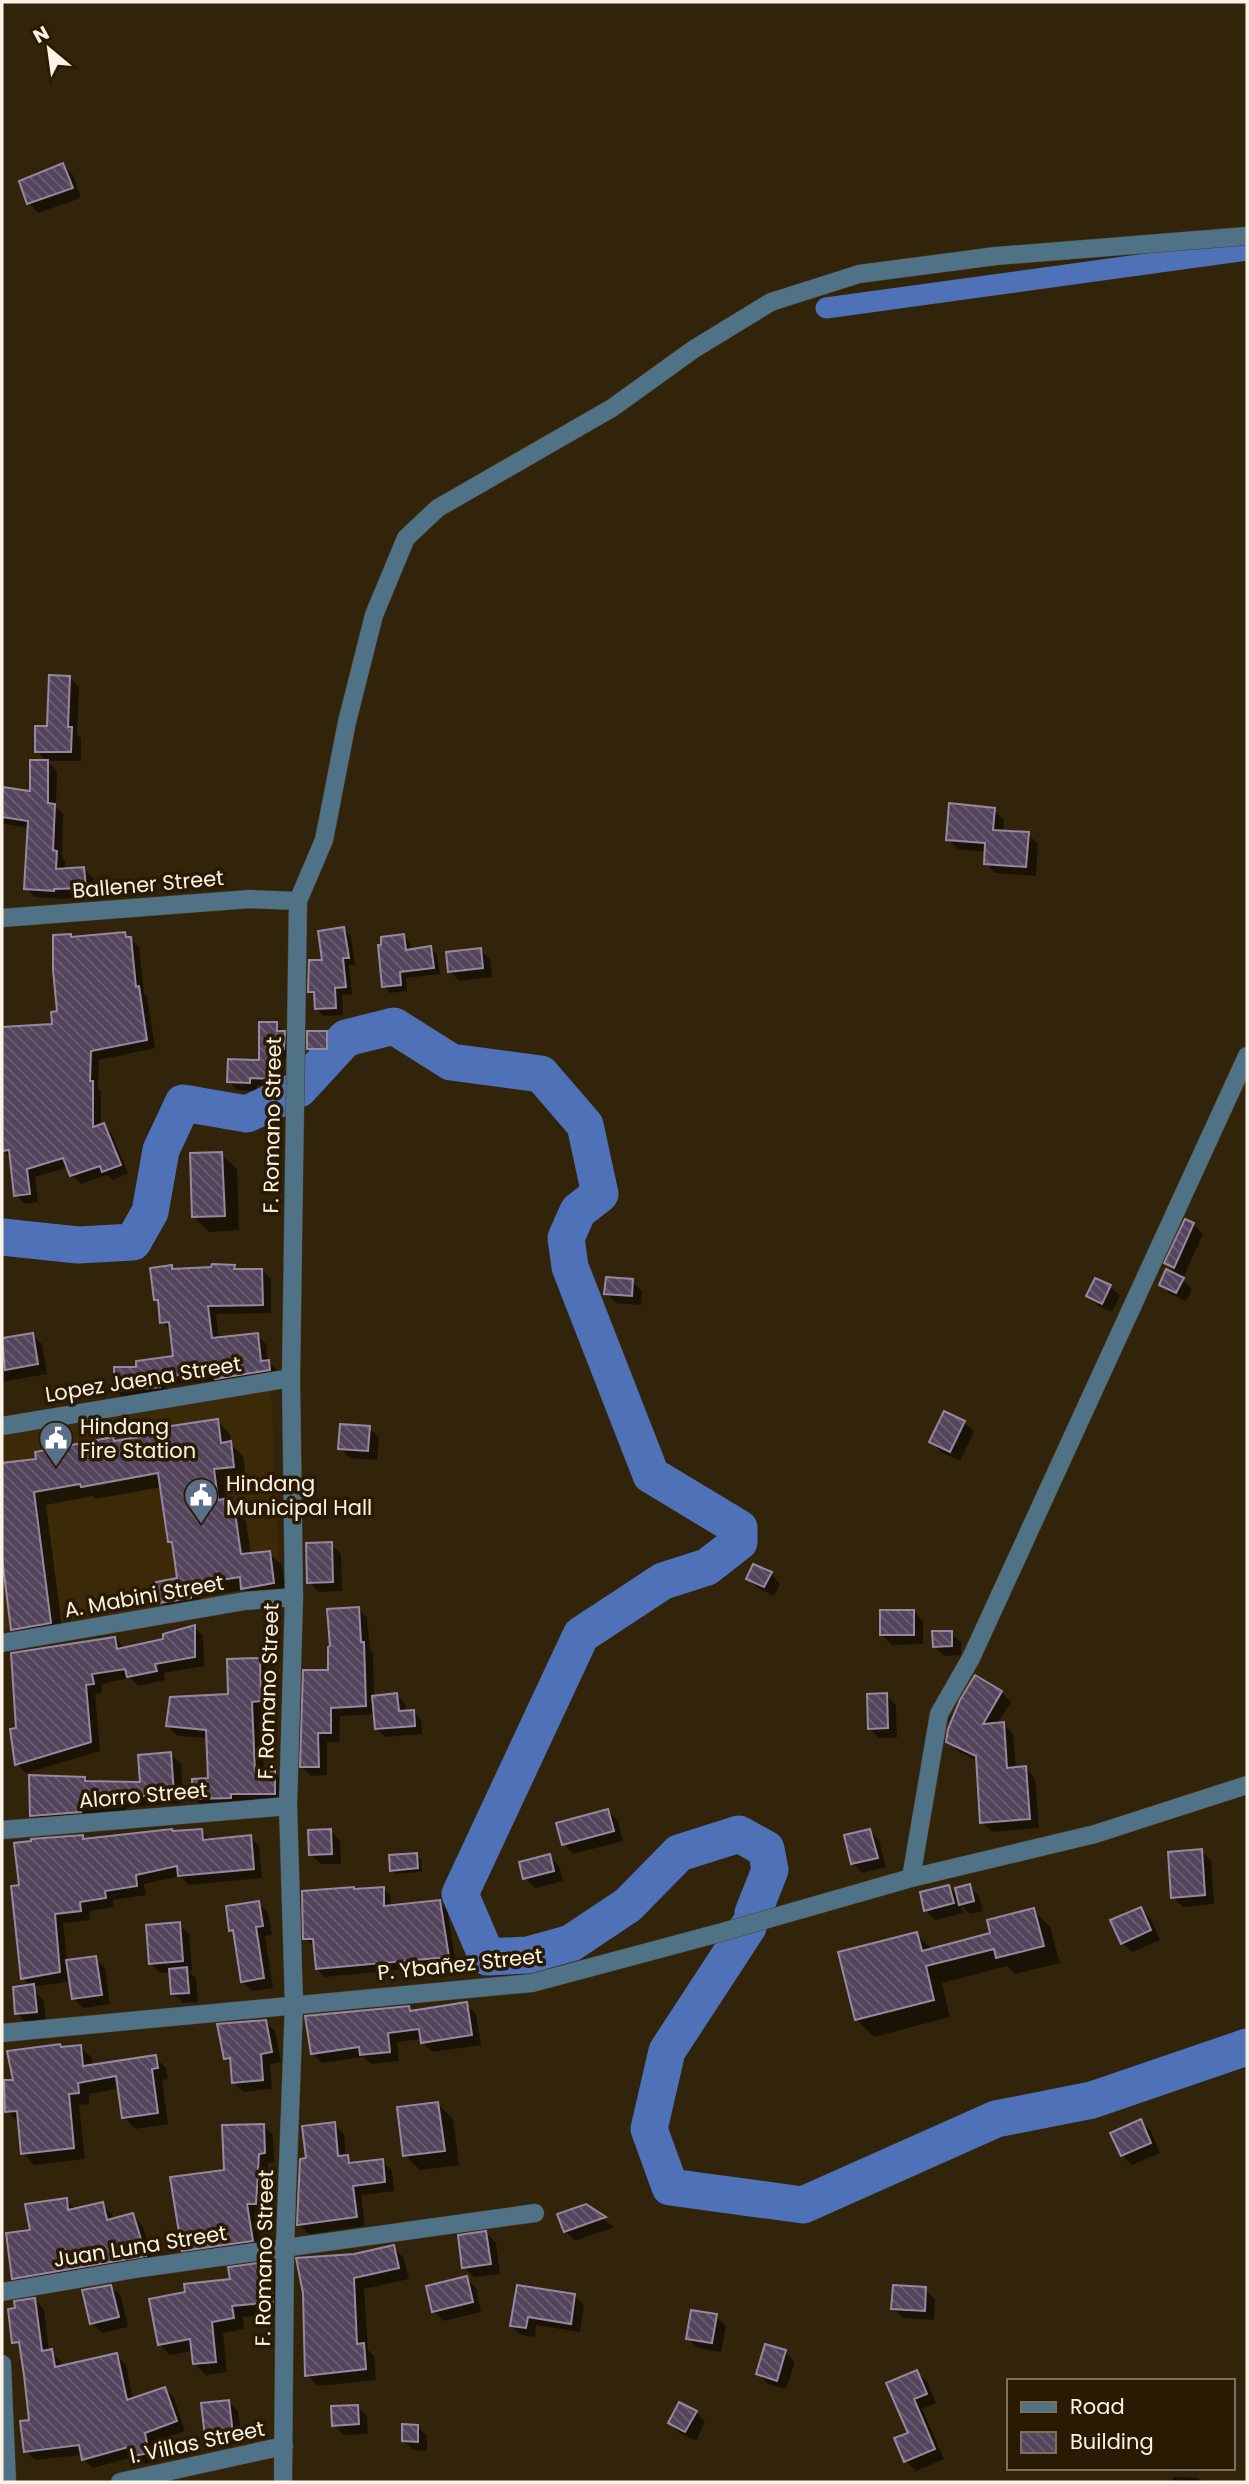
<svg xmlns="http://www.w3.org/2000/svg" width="1249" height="2484" font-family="Poppins,sans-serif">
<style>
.built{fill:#3b2908}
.shadow{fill:#0007}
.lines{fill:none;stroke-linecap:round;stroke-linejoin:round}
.canal{stroke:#4e71b7;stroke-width:21}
.river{stroke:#4e71b7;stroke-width:37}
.building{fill:url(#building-back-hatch);stroke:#9787a1;stroke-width:2}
.minor-casing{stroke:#4e4129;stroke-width:19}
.tertiary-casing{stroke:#4e4129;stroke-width:19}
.minor{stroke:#4f7287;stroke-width:18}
.tertiary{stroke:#4f7287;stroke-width:18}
.labels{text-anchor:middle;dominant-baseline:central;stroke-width:7;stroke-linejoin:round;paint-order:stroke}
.street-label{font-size:21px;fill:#fcf3e4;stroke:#281a03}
.poi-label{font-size:21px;fill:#fcf3e4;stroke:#281a03;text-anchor:start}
</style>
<defs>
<pattern id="building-back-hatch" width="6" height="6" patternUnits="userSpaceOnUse" patternTransform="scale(1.75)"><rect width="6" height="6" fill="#53445c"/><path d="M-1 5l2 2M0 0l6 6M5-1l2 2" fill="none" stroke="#6d5f73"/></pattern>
</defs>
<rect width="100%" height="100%" fill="#32240b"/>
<path class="built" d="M271,1389L280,1588L2,1631V1433Z"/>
<path class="shadow" d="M63,165L73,175L81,198L38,213L29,203Z
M69,677L79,687L77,734L81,738V761H47L57,771L56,807L63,814L62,858L65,861V870L84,869L93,878L94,896L63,899L35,897L26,888L30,828L4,824L2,822V789L31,793L47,762L37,751Z
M994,810L1004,820L1003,832L1028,834L1038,844L1036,876L995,873L986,863L987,852L958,849L948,840Z
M344,929L351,936L355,965H349L352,994L342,995L343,1015L324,1016L316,1009V998L310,991L324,962Z
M125,934L139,947L144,993L147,997L155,1048L99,1060L98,1089L101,1092V1126L104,1125L112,1134L128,1173L113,1180L107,1175L81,1184L72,1175L69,1167L35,1177L38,1202L25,1204L16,1195L12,1159L3,1150L2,1025L7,1028L54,1025L59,1012L71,936L73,939Z
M404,936L410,943L411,951L431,948L437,955L440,974L406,978L407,991L390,993L383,986Z
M480,950L490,959L492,977L460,981L450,971Z
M276,1024L292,1041V1057H285L281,1086L258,1085V1091L237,1090L229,1081L260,1062Z
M326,1032L330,1037V1052L313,1053L309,1048Z
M221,1154L237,1169L239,1230L209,1232L194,1217Z
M1193,1224L1203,1234L1184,1276L1177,1274L1166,1263Z
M171,1267L174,1270L234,1267L238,1271L262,1270L271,1279V1313L216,1314L219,1339L257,1335L266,1344L268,1361L278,1371V1379L226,1387L219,1380L166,1385L168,1395L125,1400L116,1391L138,1368L175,1357L171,1331L162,1322L161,1304L156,1300Z
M1182,1279L1192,1289L1186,1301L1170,1294L1161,1284Z
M632,1281L642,1291L641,1305L616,1303L606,1293Z
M1110,1286L1120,1296L1112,1312L1098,1306L1089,1296Z
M32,1335L42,1344L47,1374L2,1382V1341Z
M945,1413L964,1422L974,1432L960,1461L941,1452L932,1442Z
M217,1421L230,1434L231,1444L243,1456L246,1479L225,1482L229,1507L246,1521L251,1555L269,1553L282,1565L286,1596L256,1601L245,1590L201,1597L203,1610L174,1615L161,1602L179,1580L174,1546L170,1541L162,1487L95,1499L93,1496L46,1505L63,1635L26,1642L13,1629L2,1544V1465L38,1460L112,1439L116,1443Z
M369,1428L379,1437L377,1460L350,1458L340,1448Z
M331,1544L341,1554L342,1591L318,1592L309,1582Z
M771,1574L780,1584L774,1596L758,1588L748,1578Z
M358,1608L367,1618L370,1650L373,1653L374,1698L397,1695L405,1703L406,1712L413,1711L421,1719L422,1734L385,1737L377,1729L376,1714L340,1716L339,1742H327V1775L311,1776L302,1767L330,1671Z
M913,1611L923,1621V1644L892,1645L882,1635Z
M194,1627L203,1636L204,1666L164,1673L165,1680L138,1686L130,1678L101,1684L102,1693L95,1694L100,1751L26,1773L17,1764L18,1730L115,1638L124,1648L165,1640Z
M951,1633L961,1642V1655L944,1656L934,1646Z
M259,1660L269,1670L270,1710L261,1711L264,1773H274L284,1782V1803L204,1808L195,1798L210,1779L208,1738L178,1736L168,1726L230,1696Z
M1001,1692L1011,1702L997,1724H1004L1013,1734L1016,1769L1025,1768L1035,1778L1039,1828L992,1832L982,1822L978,1761L958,1751L948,1741Z
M886,1695L896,1705L897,1738H879L869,1728Z
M171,1754L181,1764L183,1803L127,1807L126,1815L42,1825L32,1815L85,1778L89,1783L142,1784Z
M608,1811L618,1821L623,1841L573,1854L564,1844Z
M870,1830L879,1840L886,1867L862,1873L853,1863Z
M201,1831L211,1841L250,1837L259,1846L262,1878L189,1885L180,1876L144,1884L146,1895L113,1900L114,1907L89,1911L90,1920L63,1923L67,1962L95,1958L105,1968L110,2004L83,2008L73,1998L71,1981L32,1987L22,1978L21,1887L82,1836L86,1840Z
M330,1831L340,1840L341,1864H321L311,1855Z
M1202,1851L1211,1861L1214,1904L1183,1907L1173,1897Z
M416,1855L421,1859L422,1872L396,1874L392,1870Z
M549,1856L559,1866L563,1881L535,1888L525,1878Z
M969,1886L979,1896L983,1911L970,1914L961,1905L963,1913L935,1920L926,1910L949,1887L958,1896Z
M383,1888L391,1896V1907L439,1902L447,1910L456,1964L325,1977L317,1969L315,1946L305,1939Z
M258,1903L268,1912L272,1935L265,1936L273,1988L252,1991L242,1981L235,1934L231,1930Z
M1141,1909L1151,1919L1160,1940L1132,1952L1122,1943Z
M1033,1910L1050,1927L1060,1963L1015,1974L1007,1966L942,1983L950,2017L874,2037L857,2020L840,1954L917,1934L932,1950L992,1934Z
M179,1924L189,1934L192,1971H189L196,1979L198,2002L183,2003L173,1993L171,1972L160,1973L151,1963Z
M34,1991L44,2001L46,2021L26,2023L17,2013Z
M466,2004L476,2014L481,2045L432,2052L422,2042V2039L397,2042L399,2061L371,2064L364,2057L322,2063L312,2053L409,2008L413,2012Z
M265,2021L275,2031L281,2062L270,2064L272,2089L243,2092L233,2082L232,2065L226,2059Z
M80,2046L92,2058L93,2066L155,2057L166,2068L168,2079L162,2080L168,2124L135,2129L124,2117L120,2088L89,2094V2104L79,2105L85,2159L34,2165L23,2153L18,2122L7,2111L15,2081L62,2049Z
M438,2104L453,2119L459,2165L420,2170L405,2155Z
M1141,2121L1151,2131L1160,2153L1132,2165L1122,2155Z
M334,2124L344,2134L346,2157L355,2164L382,2161L392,2171L394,2191L361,2195L365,2226L309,2234L299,2225Z
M263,2125L273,2135L274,2163H268L265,2213H256L262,2250L194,2260L184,2250L225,2172Z
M66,2200L76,2210L102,2204L112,2214L114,2220L132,2215L142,2225L155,2265L23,2288L13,2278L32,2232Z
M586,2206L614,2227L575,2241L565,2231Z
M486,2233L496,2243L500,2274L474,2277L464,2267Z
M393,2247L404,2258L409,2279L364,2289L368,2350L374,2356L376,2380L318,2386L307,2375L354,2256Z
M256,2265L260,2270L270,2269L281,2280L284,2313L243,2317L244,2329L223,2333L227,2372L206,2375L194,2363L193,2351L170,2355L159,2344L232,2280Z
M466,2278L476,2288L481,2312L443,2321L434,2311Z
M111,2287L121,2296L128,2327L102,2333L92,2323Z
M518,2287L575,2296L584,2305L580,2332L536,2325L535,2337L521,2335L512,2326Z
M925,2289L935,2299L934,2320L903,2318L893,2308Z
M35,2300L44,2309L49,2351L61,2361L62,2367L116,2355L126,2365L133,2400L165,2389L174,2398L185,2431L154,2442L158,2462L145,2464L137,2456L93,2468L83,2459L82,2455L35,2460L26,2451L31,2421Z
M716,2316L726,2326L721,2352L698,2348L688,2338Z
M785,2352L795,2362L786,2389L768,2384L758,2374Z
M917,2372L927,2382L936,2403L922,2409L944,2459L916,2471L906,2461Z
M228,2401L238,2411L242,2443L217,2446L207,2436Z
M357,2406L367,2416L368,2434L344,2435L334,2425Z
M696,2412L705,2422L696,2441L680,2433L670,2423Z
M417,2426L427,2436V2451L413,2450L404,2441Z
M1173,2477L1198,2478L1202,2482H1173Z"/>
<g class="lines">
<path class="canal" d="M826,308L1247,250"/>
<path class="river" d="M299,1089L346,1038L394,1026L451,1062L541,1074L585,1125L600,1194L578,1211L566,1238L570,1267L651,1475L739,1528V1542L707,1567L663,1581L581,1635L460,1894L487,1957L528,1955L571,1943L628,1905L679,1853L739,1834L766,1849L770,1870L753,1913
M2,1237L78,1245L133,1242L150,1212L161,1150L183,1103L247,1114L291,1093
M748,1927L667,2051L649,2129L670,2187L803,2205L996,2119L1092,2100L1247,2047"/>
</g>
<path class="building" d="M63,163L73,188L27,204L19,181Z
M49,675L70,676L68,727H72L71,752H35V726H47Z
M30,760H48V803L55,804L53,850L57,851L56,869L84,867L86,888L54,889V891L24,889L28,821L2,817V787L30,791Z
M949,803L995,808L993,830L1029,832L1026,867L984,864L985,843L946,840Z
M344,927L349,958H343L346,987L335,988L336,1008L315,1009L314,992H308L309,960H322L318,931Z
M125,932L126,937H131L136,987L139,986L147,1040L91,1051L90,1081H93V1127L104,1123L121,1165L102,1172L100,1166L70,1176L63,1158L27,1169L30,1194L14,1196L9,1150L2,1151V1027L52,1024L51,1012L57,1011L53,970V935L71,934V937Z
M404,934L406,950L431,946L434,968L400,972L401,985L382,987L378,945H381V937Z
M481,948L483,968L448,972L446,952Z
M259,1022H277V1031H285L284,1049H277L275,1052L273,1079L250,1078V1083L227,1082L228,1059L259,1060Z
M307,1031H327V1049H307Z
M222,1152L225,1216L192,1217L190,1153Z
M1185,1219L1194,1223L1174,1268L1164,1263Z
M212,1264L235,1265L234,1269H262L263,1305L208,1306L212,1338L258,1333L261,1361L269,1360L270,1370L215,1379V1372L158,1377L160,1387L114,1391V1367H136V1361L173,1356L169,1322L160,1323L158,1300H154L150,1268L172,1265V1269L211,1267Z
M1166,1269L1184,1278L1176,1293L1159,1285Z
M606,1277L633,1279L632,1296L604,1294Z
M1095,1278L1111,1285L1102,1304L1086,1296Z
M33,1333L38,1364L5,1370L2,1338Z
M944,1411L965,1421L950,1452L929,1442Z
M218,1419L221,1443L231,1441L234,1467L214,1469L218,1500L224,1499L225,1507L234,1506L241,1554L270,1551L274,1583L241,1589L240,1577L189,1585L191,1598L159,1603L156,1582L177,1578L172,1542H168L158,1473L81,1487L80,1484L34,1492L51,1623L11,1630L2,1557V1463L36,1459L35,1452L113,1437L114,1441L150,1435V1429Z
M340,1424L370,1426L368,1451L338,1449Z
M332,1542L333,1582L307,1583L306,1543Z
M753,1564L772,1572L764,1587L746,1579Z
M359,1607L361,1642H364L366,1706L331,1708V1733H318L319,1767H300L303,1670H328V1647L330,1646L327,1609Z
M880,1610H914V1635H880Z
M195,1625V1657L155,1664L157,1671L127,1677L125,1669L92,1674L94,1684L86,1685L91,1742L15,1765L10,1729L16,1728L11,1653L115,1637L117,1649L163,1639V1634Z
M932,1631H952V1646L933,1647Z
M260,1658L261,1701L252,1702L255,1772L275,1771V1794H231V1798L193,1799L192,1779L208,1778L206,1730L166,1726L170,1697L228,1694L227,1659Z
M975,1675L1002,1691L983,1724L1004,1722L1007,1768L1026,1766L1030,1819L980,1823L976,1756L946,1742L948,1729L960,1700Z
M397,1693L399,1711L414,1710L415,1726L375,1729L372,1696Z
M887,1693L888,1728L868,1729L867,1694Z
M171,1752L174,1794L118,1798L117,1806L80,1807L81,1812L30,1816L29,1775L85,1777V1781L140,1782L138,1755Z
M608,1809L614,1831L562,1845L556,1823Z
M172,1829L173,1831L202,1829L203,1840L251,1835L254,1869L178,1876L177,1866L136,1875L137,1886L105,1891L106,1898L80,1902L81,1911L55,1914L60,1972L21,1979L11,1886L19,1885L14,1843L31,1841V1839L83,1835V1839Z
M331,1829L332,1854L309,1855L308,1830Z
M870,1829L878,1858L851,1864L844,1835Z
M1202,1849L1205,1895L1171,1898L1168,1852Z
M417,1853L418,1868L390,1871L389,1855Z
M550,1854L554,1871L523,1879L519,1862Z
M970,1884L974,1901L959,1905L955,1888Z
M949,1885L954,1903L924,1911L920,1892Z
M354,1887V1889L384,1887V1906L440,1900L449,1957L316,1969L313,1939H303L302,1891Z
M259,1901L263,1926L256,1927L264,1978L241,1982L233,1930L229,1931L226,1906Z
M1141,1907L1151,1930L1121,1944L1110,1920Z
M1034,1908L1044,1946L996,1958L994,1949L926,1966L934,2000L855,2020L838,1952L917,1932L922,1951L990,1933L987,1920Z
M180,1922L183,1961L149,1964L146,1925Z
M96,1956L102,1995L72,1999L66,1960Z
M187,1967L189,1993L171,1994L169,1969Z
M34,1984L37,2012L15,2014L13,1987Z
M467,2002L472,2035L421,2043L419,2029L388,2033L390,2052L360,2055L359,2047L311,2054L305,2016L409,2006L410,2011Z
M266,2020L272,2052L261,2054L263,2080L232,2083L230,2058L224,2059L217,2024Z
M60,2044L61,2047L81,2045L83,2066L156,2055L158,2068L152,2069L158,2113L122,2118L116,2076L78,2083L79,2093L69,2094L74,2148L21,2154L17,2111L5,2112L4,2080H13L7,2051Z
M438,2102L445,2151L403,2156L397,2107Z
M1141,2119L1151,2143L1121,2156L1110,2133Z
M335,2122L338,2156L348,2155L349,2163L383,2159L385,2182L353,2186L357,2217L297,2225L300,2159L306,2158L302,2126Z
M264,2124L265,2153L259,2154L256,2204H247L253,2241L182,2251L170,2177L224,2170L222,2125Z
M67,2198L68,2210L103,2202L107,2220L133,2213L146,2256L12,2279L6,2233L30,2230L25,2204Z
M586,2204L606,2217L564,2232L557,2214Z
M486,2231L491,2264L462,2268L458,2235Z
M394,2245L399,2268L354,2278L357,2344L364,2343L366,2369L305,2376L303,2293L296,2258L354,2254Z
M257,2263V2268L271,2267L273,2302L232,2306L234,2318L212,2322L216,2362L193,2364L190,2339L158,2345L149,2299L185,2292L184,2284L230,2279L228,2267Z
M467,2276L473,2302L432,2312L426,2286Z
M111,2285L119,2317L90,2324L82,2290Z
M517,2285L575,2294L571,2324L528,2317L526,2328L510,2326Z
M893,2285L926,2287L925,2311L891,2309Z
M35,2298L42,2351L52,2349L55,2367L117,2353L127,2400L165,2387L177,2421L145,2433L149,2453L134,2456L132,2446L82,2460L79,2445L24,2452L20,2421L29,2420L24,2375L19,2342L12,2343L8,2309L15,2308L14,2301Z
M691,2310L717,2314L712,2343L686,2339Z
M765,2344L786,2350L777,2381L756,2374Z
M917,2370L927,2394L914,2399L935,2449L904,2462L894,2438L908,2433L886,2383Z
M229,2400L233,2434L205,2437L201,2403Z
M679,2402L697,2411L685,2432L668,2423Z
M358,2405L359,2424L332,2426L331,2406Z
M402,2424L418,2425V2442L402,2441Z"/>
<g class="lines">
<g class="minor-casing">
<path id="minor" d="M2,918L250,899L298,901
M2,1426L291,1378
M2,1643L245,1601L294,1597
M2,1830L288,1806
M911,1878L939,1714L971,1658L1247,1056
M2,2292L141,2268L535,2213
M2,2364L7,2482
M120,2482L284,2446
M283,2482L285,2246L294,2004L288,1806L294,1597L291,1378L298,901L324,840L347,722L374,615L406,538L438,508L612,408L694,349L771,302L859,274L996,256L1247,236"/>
</g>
<g class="tertiary-casing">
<path id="tertiary" d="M2,2033L532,1983L719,1933L911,1878L1095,1834L1247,1785"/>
</g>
<use href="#minor" class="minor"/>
<use href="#tertiary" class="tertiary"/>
</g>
<defs>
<g id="civic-pin" transform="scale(1.75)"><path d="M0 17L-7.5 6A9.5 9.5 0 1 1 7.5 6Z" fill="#5c6f8a" stroke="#281a03"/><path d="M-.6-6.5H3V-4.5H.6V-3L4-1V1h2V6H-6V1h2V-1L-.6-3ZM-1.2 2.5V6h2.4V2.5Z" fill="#fff"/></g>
</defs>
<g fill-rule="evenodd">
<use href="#civic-pin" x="56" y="1438"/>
<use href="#civic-pin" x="201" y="1495"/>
</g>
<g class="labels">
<g class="street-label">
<text transform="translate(148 884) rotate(-5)">Ballener Street</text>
<text transform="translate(272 1125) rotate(-89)">F. Romano Street</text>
<text transform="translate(143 1379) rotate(-9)">Lopez Jaena Street</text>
<text transform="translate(144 1596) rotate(-10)">A. Mabini Street</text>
<text transform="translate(268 1691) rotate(-88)">F. Romano Street</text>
<text transform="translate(143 1795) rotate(-5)">Alorro Street</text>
<text transform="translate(460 1964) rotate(-6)">P. Ybañez Street</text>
<text transform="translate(140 2246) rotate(-9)">Juan Luna Street</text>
<text transform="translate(264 2258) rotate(-89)">F. Romano Street</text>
<text transform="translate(197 2442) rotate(-12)">I. Villas Street</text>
</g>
<g class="poi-label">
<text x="80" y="1426">Hindang<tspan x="80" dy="24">Fire Station</tspan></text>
<text x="226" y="1483">Hindang<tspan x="226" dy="24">Municipal Hall</tspan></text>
</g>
</g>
<rect width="1249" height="2484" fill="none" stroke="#fcf3e4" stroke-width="7"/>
<rect x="1007" y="2379" width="228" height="91" fill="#281a03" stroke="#7d715d" stroke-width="2"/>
<rect x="1021" y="2402" width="35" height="10" fill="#4f7287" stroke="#7d715d" stroke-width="2"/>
<text x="1070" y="2414" font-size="21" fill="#fcf3e4">Road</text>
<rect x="1021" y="2432" width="35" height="21" fill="url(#building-back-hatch)" stroke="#7d715d" stroke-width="2"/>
<text x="1070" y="2449" font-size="21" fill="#fcf3e4">Building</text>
<g transform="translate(49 49) rotate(331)" stroke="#281a03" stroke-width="5" paint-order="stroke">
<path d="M0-5L12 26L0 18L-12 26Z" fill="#fcf3e4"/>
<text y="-10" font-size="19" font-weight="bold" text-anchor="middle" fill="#fcf3e4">N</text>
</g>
</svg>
